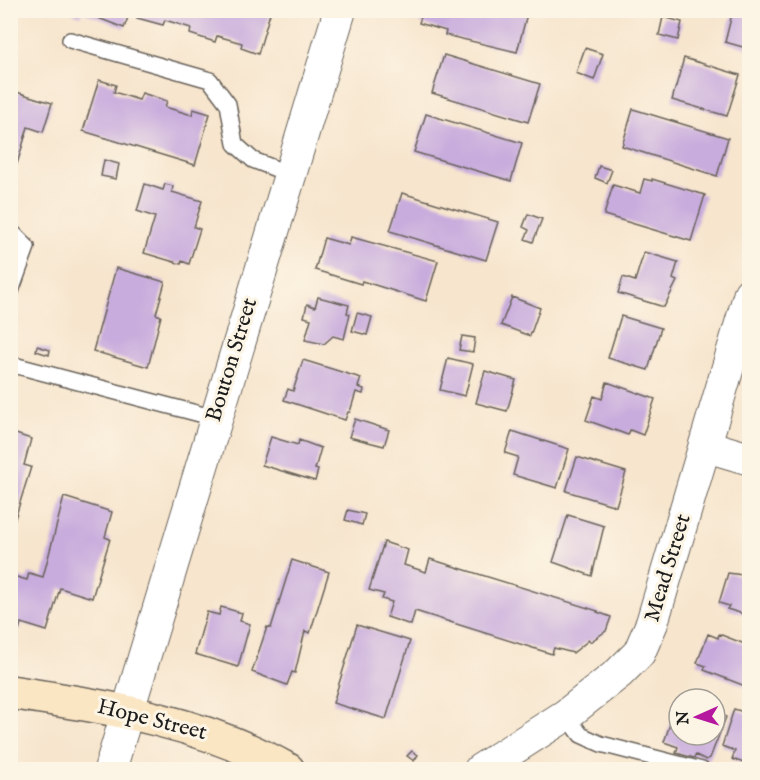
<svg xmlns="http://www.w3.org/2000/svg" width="760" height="780" font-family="'IM FELL English',serif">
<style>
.building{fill:#c8acdd}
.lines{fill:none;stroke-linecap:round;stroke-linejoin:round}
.service-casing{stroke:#69625a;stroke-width:18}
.minor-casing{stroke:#69625a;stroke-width:34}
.secondary-casing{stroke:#69625a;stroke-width:36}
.service{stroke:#fff;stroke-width:15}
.minor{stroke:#fff;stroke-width:32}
.secondary{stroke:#fbe6c4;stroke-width:33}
.labels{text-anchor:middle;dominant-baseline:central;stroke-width:6;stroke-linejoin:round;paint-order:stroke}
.street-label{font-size:22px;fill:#1c1c1c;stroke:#fcf5e5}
</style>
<rect width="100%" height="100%" fill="#fcf5e5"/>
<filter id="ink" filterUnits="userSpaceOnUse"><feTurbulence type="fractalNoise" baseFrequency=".0167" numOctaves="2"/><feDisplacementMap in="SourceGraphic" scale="12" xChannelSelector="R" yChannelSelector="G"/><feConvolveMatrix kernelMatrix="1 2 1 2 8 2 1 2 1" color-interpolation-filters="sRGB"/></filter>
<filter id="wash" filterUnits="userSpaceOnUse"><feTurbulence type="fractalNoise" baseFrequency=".008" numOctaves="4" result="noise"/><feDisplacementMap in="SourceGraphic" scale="24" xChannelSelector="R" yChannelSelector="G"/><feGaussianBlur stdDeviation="1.35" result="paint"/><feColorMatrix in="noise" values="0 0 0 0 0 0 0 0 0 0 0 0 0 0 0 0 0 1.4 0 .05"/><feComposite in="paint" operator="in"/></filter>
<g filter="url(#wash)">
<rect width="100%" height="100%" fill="#f7e5cd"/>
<g id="blocks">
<path class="building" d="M65,10H271L258,54L241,48L242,43L217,36L215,42L190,34L191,28L165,20L163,25L137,18L138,14L130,12L124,28L83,12L81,16Z
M423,10H516L527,14L517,52L445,35L446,31L419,23Z
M733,10H750V49L725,42Z
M663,17L682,22L678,40L659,35Z
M585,48L603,54L594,80L576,73Z
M444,55L540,84L528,122L432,93Z
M684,58L740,75L727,116L672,100Z
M99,80L116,85L114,92L139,100L142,93L167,101L165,107L192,115L193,109L210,114L195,165L83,131Z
M10,90L52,103L43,132L28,127L17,164L10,162Z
M633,109L728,138L717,176L622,146Z
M426,114L522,143L511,181L414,152Z
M104,160L119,164L116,179L101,176Z
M599,166L612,170L607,183L595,178Z
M644,179L652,181V179L705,195L691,241L604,215L613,185L640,193Z
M145,184L163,190L165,184L173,186L172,192L202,201L194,227L200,229L189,264L182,261L181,264L144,253L155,217L137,211Z
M402,193L498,222L486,260L390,231Z
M528,214L542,219L533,242L525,239L529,230L523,227Z
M351,237L438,261L426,301L362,281L361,284L315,270L324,238L349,245Z
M644,252L678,262L673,279L677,281L664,307L618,293L623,277L635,281Z
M116,268L165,282L156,314L161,316L148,367L93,351Z
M318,297L349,305L347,313L350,314L344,339L333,336L324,344L305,340L311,319L304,317L307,304L315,307Z
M512,297L540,308L530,336L501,325Z
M357,313L372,317L367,335L352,331Z
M621,316L661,328L648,370L608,358Z
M462,336L475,338L473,352L459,350Z
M37,346L50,350L49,355L36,351Z
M448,358L473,364L465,396L440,390Z
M303,360L361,378L358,387L364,389L363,394L356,392L350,412H348L345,420L284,400L288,389L293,391Z
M485,371L516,380L507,411L476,403Z
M607,382L655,399L643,435L630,430L628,435L586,420L594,396L602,399Z
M355,419L389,430L384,446L349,437Z
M512,431L569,449L557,488L513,475L518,457L505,453Z
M10,432L31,439L24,465L31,467L13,525L10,524Z
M271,437L298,445L299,440L321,448L315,469L318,470L315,481L262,465Z
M577,457L626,472L616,506L566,491Z
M64,497L112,512L105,537L110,539L92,598L60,588L47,631L21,623L19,630L10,628V575L27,580L29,573L43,577Z
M348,510L365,514L362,525L345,520Z
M568,515L604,526L592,576L553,562Z
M384,542L408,550L404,565L426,572L430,559L598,611L597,612L611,617L606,631L590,642L589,640L573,653L554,648L552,654L415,611L411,625L387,617L392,602L382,599L384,594L369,590Z
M292,560L329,572L310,633L305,631L295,673L292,672L287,685L252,672L267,627L271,628Z
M728,573L750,576V616L727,609L729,606L719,603Z
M221,607L242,613L240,621L250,624L238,667L195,654L207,612L219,615Z
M357,625L410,641L386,719L333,703Z
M708,634L718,638L719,634L750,646V688L704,670L706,666L697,663Z
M675,709L679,711V735H715V711L726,717L710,758L706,760L696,755L694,758L676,753L678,747L664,742Z
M734,709L750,714V765L732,759L735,751L722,746Z
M412,751L418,755L414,761L407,756Z"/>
</g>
</g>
<g filter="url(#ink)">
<use href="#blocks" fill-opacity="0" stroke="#69625a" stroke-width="1.5"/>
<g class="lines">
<g class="service-casing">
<path id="service" d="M70,40L210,80L228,104L235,144L253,160L289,174
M10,230L27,247L10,294
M10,364L215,418
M566,715L581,735L601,744L702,770"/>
</g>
<g class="minor-casing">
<path id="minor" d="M706,446L750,459
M110,770L340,10
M480,770L566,715L619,673L639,653L652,623L750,293"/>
</g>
<g class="secondary-casing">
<path id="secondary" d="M10,692C107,707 202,721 288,770"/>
</g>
<use href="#service" class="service"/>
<use href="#minor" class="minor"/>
<use href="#secondary" class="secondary"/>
</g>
</g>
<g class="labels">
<g class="street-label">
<text transform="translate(232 360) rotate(-73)">Bouton Street</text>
<text transform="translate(668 568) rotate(-73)">Mead Street</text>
<text transform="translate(152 720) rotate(14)">Hope Street</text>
</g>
</g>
<rect width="760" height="780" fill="none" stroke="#fcf5e5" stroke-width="36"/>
<g transform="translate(697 717) rotate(267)"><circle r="28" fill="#fcf5e5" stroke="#a29e95" stroke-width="1.5"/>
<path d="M0-4.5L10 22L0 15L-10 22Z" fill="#b5179e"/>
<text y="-9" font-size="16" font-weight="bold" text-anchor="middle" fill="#1c1c1c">N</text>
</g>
</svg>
